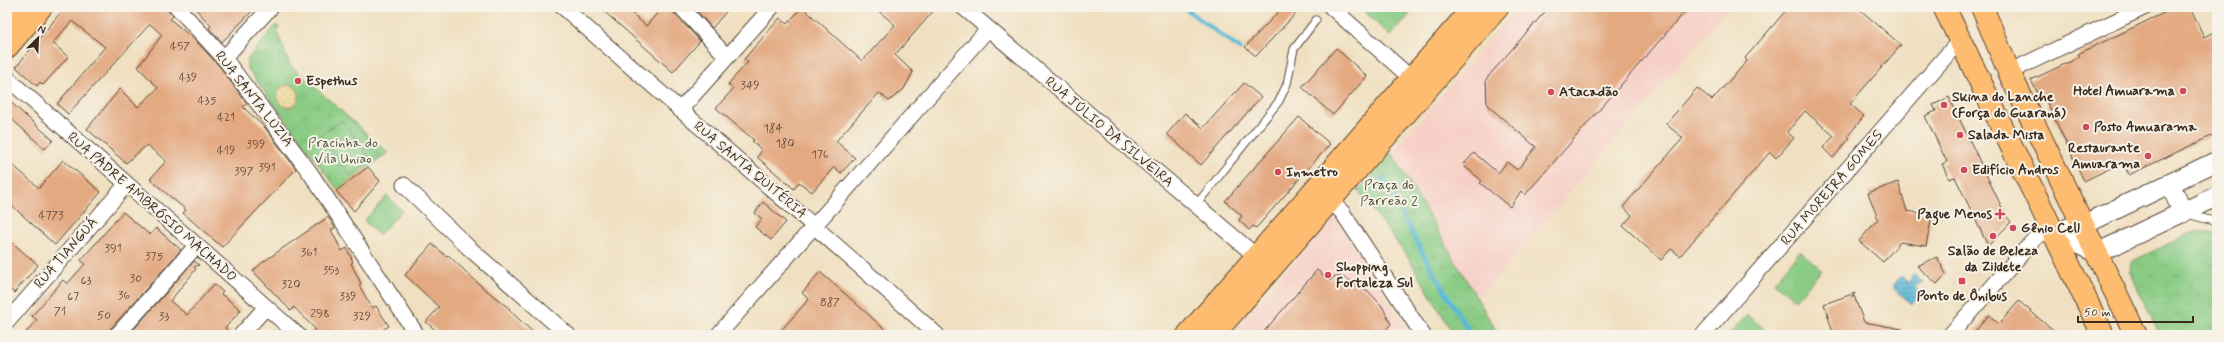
<svg xmlns="http://www.w3.org/2000/svg" width="2224" height="342" font-family="Mynerve,sans-serif">
<style>
.built{fill:#f7d1c7}
.grass{fill:url(#grass-tufts);stroke:#627b52}
.sand{fill:url(#sand-dots);stroke:#94825e}
.garden{fill:#8acc85;stroke:#627b52}
.water{fill:url(#water-rules);stroke:#4a717a}
.lines{fill:none;stroke-linecap:round;stroke-linejoin:round}
.stream{stroke:#58b8d6;stroke-width:4.5}
.building{fill:#e3a981}
.service-casing{stroke:#564536;stroke-width:9}
.minor-casing{stroke:#564536;stroke-width:17}
.tertiary-casing{stroke:#564536;stroke-width:21}
.primary-casing{stroke:#564536;stroke-width:24}
.service{stroke:#fff;stroke-width:7}
.minor{stroke:#fff;stroke-width:15}
.tertiary{stroke:#fff;stroke-width:19}
.primary{stroke:#fdbc70;stroke-width:22}
.poi-dot{fill:#d1495b;stroke:#f7f3e8;stroke-width:1.5}
.labels{text-anchor:middle;dominant-baseline:central;stroke-width:4;stroke-linejoin:round;paint-order:stroke}
.number-label{font-size:12px;fill:#654a37}
.poi-label{font-size:14px;font-weight:bold;fill:#3b2a1e;stroke:#f7f3e8;text-anchor:start}
.street-label{font-size:14px;fill:#3b2a1e;stroke:#f7f3e8}
.park-label{font-size:14px;fill:#4f5238;stroke:#f7f3e8}
</style>
<defs>
<pattern id="grass-tufts" width="24" height="20" patternUnits="userSpaceOnUse"><rect width="24" height="20" fill="#8acc85"/><path d="M3 7l-1-3M5 7V3M7 7l1-3M15 17l-1-3M17 17v-4M19 17l1-3" fill="none" stroke="#78af72"/></pattern>
<pattern id="sand-dots" width="8" height="8" patternUnits="userSpaceOnUse"><rect width="8" height="8" fill="#eeda9e"/><path d="M2 2h.1M6 6h.1" fill="none" stroke="#cdbb88" stroke-width="1.8" stroke-linecap="round"/></pattern>
<pattern id="water-rules" width="6" height="5" patternUnits="userSpaceOnUse"><rect width="6" height="5" fill="#58b8d6"/><path d="M0 2.5h6" fill="none" stroke="#4a96ad"/></pattern>
</defs>
<rect width="100%" height="100%" fill="#f7f3e8"/>
<filter id="ink" filterUnits="userSpaceOnUse"><feTurbulence type="fractalNoise" baseFrequency=".025" numOctaves="2"/><feDisplacementMap in="SourceGraphic" scale="8" xChannelSelector="R" yChannelSelector="G"/><feConvolveMatrix kernelMatrix="1 2 1 2 8 2 1 2 1" color-interpolation-filters="sRGB"/></filter>
<filter id="wash" filterUnits="userSpaceOnUse"><feTurbulence type="fractalNoise" baseFrequency=".012" numOctaves="4" result="noise"/><feDisplacementMap in="SourceGraphic" scale="16" xChannelSelector="R" yChannelSelector="G"/><feGaussianBlur stdDeviation="0.9" result="paint"/><feColorMatrix in="noise" values="0 0 0 0 0 0 0 0 0 0 0 0 0 0 0 0 0 1.4 0 .05"/><feComposite in="paint" operator="in"/></filter>
<g filter="url(#wash)">
<rect width="100%" height="100%" fill="#f0e0c1"/>
<path class="built" d="M1518,7H1729L1478,299L1395,157V149Z
M1335,215L1410,335H1231Z"/>
<path class="grass" d="M276,25L279,27L277,32L290,65L388,153L338,190L247,68V60Z
M1392,153L1484,310L1499,335H1454L1409,259L1358,190Z
M2194,231L2217,233V335H2159L2130,271L2133,261Z"/>
<path class="sand" d="M277 96a11 11 0 1 1 22 0a11 11 0 1 1-22 0Z"/>
<path class="garden" d="M1360,7H1402L1410,14L1390,36Z
M342,120L371,160L350,175L320,135Z
M387,196L402,210L379,235L364,221Z
M1800,251L1822,270L1795,300L1774,282Z
M1747,315L1769,333L1767,335H1729Z"/>
<path class="water" d="M1913,274L1923,283L1914,287L1922,294L1912,304L1892,287L1901,276L1909,283Z"/>
<g class="lines">
<path class="stream" d="M1183,7L1240,49
M1383,178L1423,254L1471,335"/>
</g>
<g id="blocks">
<path class="building" d="M65,7H164L173,16L170,19L196,41L220,67L247,104L243,107L266,129L296,169L222,247L183,213L186,210L150,179L166,161L147,145L126,163L87,129L120,89L138,107L158,88L138,67L162,35L150,24L68,114L57,104L105,47L72,21L53,43L68,57L43,85L40,82L37,86L16,67Z
M194,7H256L222,42L209,28L211,26Z
M599,7H625L646,26L663,7H672L674,13L700,41L673,72Z
M693,7H730L712,28Z
M802,7L862,61L895,25L874,7H937L895,55L913,72L904,89L889,101L879,93L852,123L836,141L855,158L841,173L834,167L812,192L799,182L794,189L757,157L762,150L752,141L754,140L716,108L733,89L728,84L748,62L744,59L780,18L787,24Z
M1283,7H1302L1256,56L1245,47Z
M1549,7H1689L1525,195L1521,191L1510,207L1480,183L1482,181L1463,165L1474,153L1498,173L1507,162L1517,170L1536,147L1487,105L1486,79Z
M1789,7H1857L1901,45L1850,104L1864,116L1848,136L1850,138L1833,158L1823,148L1834,136L1805,111L1787,132L1794,138L1776,158L1770,152L1680,256L1671,249L1661,260L1623,226L1632,215L1623,207L1683,138L1666,124L1697,88L1712,100L1747,61L1745,58Z
M2176,7H2190L2204,37L2217,30V133L2129,175L2123,162L2084,181L2041,90L2037,92L2031,80L2080,57L2078,54Z
M1336,48L1367,76L1333,115L1302,87Z
M1244,83L1261,97L1201,165L1167,134L1185,113L1203,128Z
M1949,97L2005,214L2011,222L1988,246L1955,177L1949,179L1942,164L1947,162L1925,116L1936,111L1933,105Z
M7,99L53,140L45,149L7,115Z
M1299,117L1330,144L1256,228L1253,226L1249,230L1239,220L1242,216L1225,201Z
M7,160L39,188L63,160L101,192L55,245L7,201Z
M368,167L380,181L354,211L336,191Z
M1898,182L1907,211L1932,215L1926,246L1900,242L1883,262L1859,241L1878,219L1868,193Z
M763,202L786,222L771,240L755,227L762,219L755,213Z
M123,212L150,235L156,228L181,250L110,329L108,335H24L37,320L32,316L63,280L67,284L85,264L81,260Z
M328,217L335,228L331,230L342,251L347,248L353,262L351,263L361,284L359,285L372,308L376,306L389,326L373,335H309L315,329L294,307L291,311L253,271L263,262Z
M7,238L38,265L14,293L7,286Z
M432,244L446,256L448,255L481,286L510,309L509,310L536,335H441L426,322L439,307L405,275Z
M1937,257L1946,274L1937,284L1917,266Z
M194,261L199,265L194,267L196,269L170,301L187,315L214,284L223,292L221,294L241,310L225,328L232,335H129Z
M1317,270L1330,281L1335,276L1340,277L1349,280L1368,291L1382,306L1391,324L1381,335H1261Z
M820,272L851,299L891,335H777L809,299L802,293Z
M1855,293L1851,298L1854,296L1864,322L1902,329L1901,335H1832V329L1824,304Z
M2019,301L2058,335H1972L1989,315L1999,324Z"/>
</g>
</g>
<g filter="url(#ink)">
<use href="#blocks" fill-opacity="0" stroke="#564536" stroke-width="1"/>
<g class="lines">
<g class="service-casing">
<path id="service" d="M1196,205L1279,101L1287,84L1294,49L1316,20
M2187,214L2217,222"/>
</g>
<g class="minor-casing">
<path id="minor" d="M177,7L224,58L311,174L417,335
M563,7C687,117 814,224 937,335
M681,7L727,57
M963,7L1256,256
M1331,7L1412,79
M224,58L271,7
M2009,72L2145,7
M7,78L298,335
M680,110L772,7
M404,185L468,247L568,335
M1330,201L1342,212L1423,335
M7,322L126,185
M117,335L196,246
M241,335L266,307
M718,335L988,29
M1703,335L1960,40
M1950,335L2038,235L2053,232"/>
</g>
<g class="tertiary-casing">
<path id="tertiary" d="M2170,184L2183,213
M2068,228L2083,225L2217,161
M2053,232L2097,253L2217,196"/>
</g>
<g class="primary-casing">
<path id="primary" d="M1944,7L2103,335
M1982,7L2009,72L2136,335
M7,18L17,7
M7,47L41,7
M1188,335L1474,7
M1213,335L1498,7"/>
</g>
<use href="#service" class="service"/>
<use href="#minor" class="minor"/>
<use href="#tertiary" class="tertiary"/>
<use href="#primary" class="primary"/>
</g>
</g>
<g class="poi-dot">
<circle cx="298" cy="81" r="4"/>
<circle cx="2183" cy="91" r="4"/>
<circle cx="1551" cy="92" r="4"/>
<circle cx="1944" cy="105" r="4"/>
<circle cx="2086" cy="127" r="4"/>
<circle cx="1960" cy="135" r="4"/>
<circle cx="2148" cy="156" r="4"/>
<circle cx="1964" cy="170" r="4"/>
<circle cx="1278" cy="172" r="4"/>
<path d="M1998 208h4v4h4v4h-4v4h-4v-4h-4v-4h4z"/>
<circle cx="2013" cy="228" r="4"/>
<circle cx="1993" cy="236" r="4"/>
<circle cx="1328" cy="275" r="4"/>
<rect x="1958" y="277" width="8" height="8" rx="2"/>
</g>
<g class="labels">
<g class="number-label">
<text x="180" y="47">457</text>
<text x="188" y="78">439</text>
<text x="750" y="86">349</text>
<text x="207" y="101">435</text>
<text x="226" y="118">421</text>
<text x="773" y="129">184</text>
<text x="785" y="144">180</text>
<text x="256" y="145">399</text>
<text x="226" y="151">419</text>
<text x="820" y="155">176</text>
<text x="267" y="168">391</text>
<text x="244" y="172">397</text>
<text x="51" y="216">4773</text>
<text x="113" y="249">391</text>
<text x="309" y="253">361</text>
<text x="154" y="257">375</text>
<text x="331" y="271">353</text>
<text x="136" y="279">30</text>
<text x="86" y="281">63</text>
<text x="291" y="285">320</text>
<text x="124" y="296">36</text>
<text x="73" y="297">67</text>
<text x="348" y="297">339</text>
<text x="830" y="303">887</text>
<text x="60" y="312">71</text>
<text x="320" y="314">298</text>
<text x="104" y="316">50</text>
<text x="164" y="317">33</text>
<text x="362" y="317">329</text>
</g>
<g class="poi-label">
<text x="306" y="81">Espethus</text>
<text x="2175" y="91" text-anchor="end">Hotel Amuarama</text>
<text x="1559" y="92">Atacadão</text>
<text x="1952" y="97">Skina do Lanche<tspan x="1952" dy="16">(Força do Guaraná)</tspan></text>
<text x="2094" y="127">Posto Amuarama</text>
<text x="1968" y="135">Salada Mista</text>
<text x="2140" y="148" text-anchor="end">Restaurante<tspan x="2140" dy="16">Amuarama</tspan></text>
<text x="1972" y="170">Edifício Andros</text>
<text x="1286" y="172">Inmetro</text>
<text x="1992" y="214" text-anchor="end">Pague Menos</text>
<text x="2021" y="228">Gênio Cell</text>
<text x="1993" y="251" text-anchor="middle">Salão de Beleza<tspan x="1993" dy="16">da Zildete</tspan></text>
<text x="1336" y="267">Shopping<tspan x="1336" dy="16">Fortaleza Sul</tspan></text>
<text x="1962" y="296" text-anchor="middle">Ponto de Ônibus</text>
</g>
<g class="street-label">
<text transform="translate(254 99) rotate(52)">RUA SANTA LUZIA</text>
<text transform="translate(1109 132) rotate(40)">RUA JÚLIO DA SILVEIRA</text>
<text transform="translate(750 170) rotate(40)">RUA SANTA QUITÉRIA</text>
<text transform="translate(1832 188) rotate(-49)">RUA MOREIRA GOMES</text>
<text transform="translate(152 207) rotate(41)">RUA PADRE AMBRÓSIO MACHADO</text>
<text transform="translate(66 253) rotate(-49)">RUA TIANGUÁ</text>
</g>
<g class="park-label">
<text x="343" y="143">Pracinha do<tspan x="343" dy="16">Vila Uniao</tspan></text>
<text x="1389" y="185">Praça do<tspan x="1389" dy="16">Parreão 2</tspan></text>
</g>
</g>
<rect width="2224" height="342" fill="none" stroke="#f7f3e8" stroke-width="24"/>
<g transform="translate(38 38) rotate(24)" stroke="#f7f3e8" stroke-width="3" paint-order="stroke">
<path d="M0-3L7 15L0 10L-7 15Z" fill="#3b2a1e"/>
<text y="-6" font-size="11" font-weight="bold" text-anchor="middle" fill="#3b2a1e">N</text>
</g>
<path d="M2078 316v6h115v-6" fill="none" stroke="#3b2a1e" stroke-width="2"/>
<text x="2084" y="316" font-size="12" fill="#3b2a1e" stroke="#f7f3e8" stroke-width="3" paint-order="stroke">50 m</text>
</svg>
